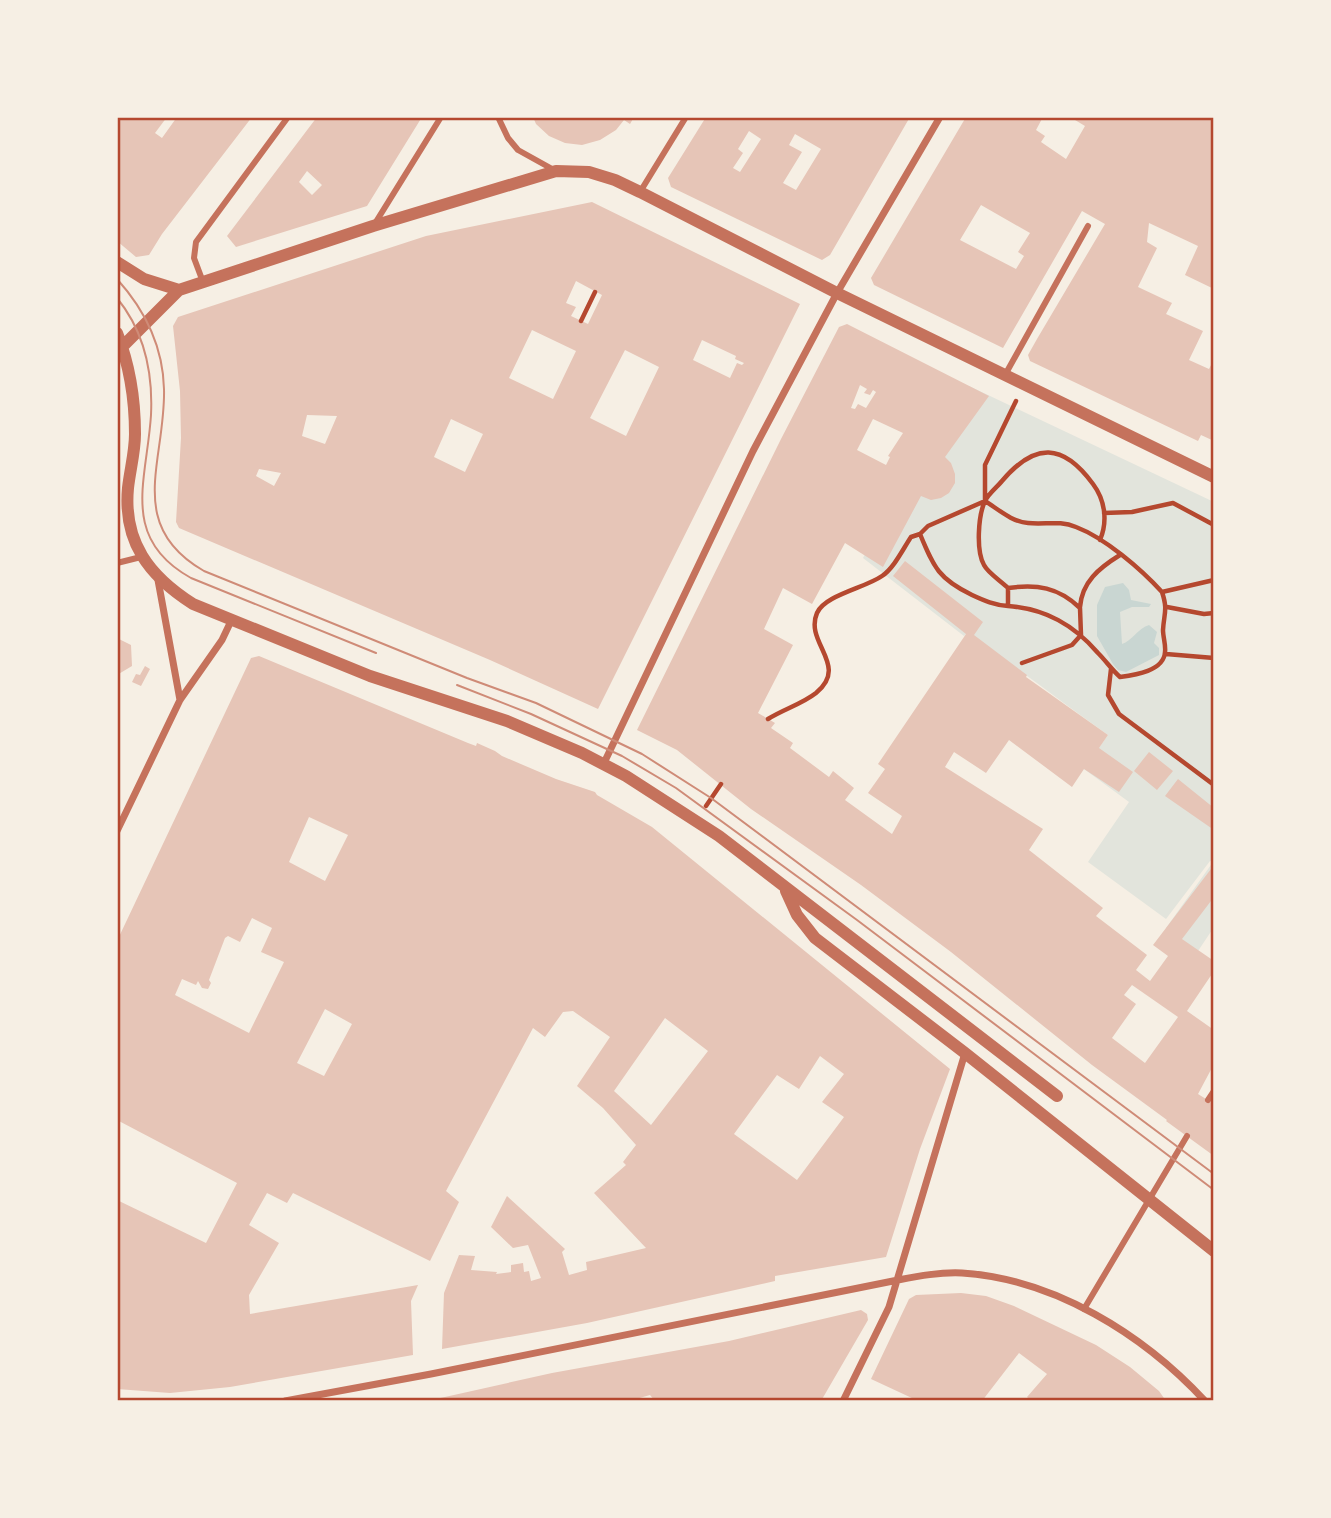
<svg xmlns="http://www.w3.org/2000/svg" width="1331" height="1518" font-family="'Asap Condensed',sans-serif">
<style>
.green{fill:#e2e4dc}
.water{fill:#c9d6d2}
.building{fill:#e6c5b7;fill-rule:evenodd}
.lines{fill:none;stroke-linecap:round;stroke-linejoin:round}
.path{stroke:#b5482f;stroke-width:4.5}
.pedestrian{stroke:#c5725c;stroke-width:6}
.minor{stroke:#c5725c;stroke-width:7}
.tertiary{stroke:#c5725c;stroke-width:12}
.tram{stroke:#cf8b77;stroke-width:2}
.neatline{fill:none;stroke:#b5482f;stroke-width:2.5}
</style>
<rect width="100%" height="100%" fill="#f6efe4"/>
<path class="green" d="M969,386L1214,502V927L1198,951L1166,928L1213,862L1210,861L1166,919L1088,862L1129,802L1084,769L1108,735C1060,701 1016,666 966,634L964,636L863,558L924,444L927,445Z"/>
<path class="water" d="M1123,583L1129,590L1131,600L1151,604L1149,607H1132L1120,612L1122,644C1132,641 1137,629 1149,625L1157,632L1154,643L1159,648V655L1126,672L1118,670L1113,664L1097,636V605L1105,587Z"/>
<path class="building" d="M117,117H167L155,133L162,138L177,117H252L162,234L149,255L136,257L117,241Z
M317,117H422L367,206L236,247L227,236ZM307,171L322,185L312,195L299,182Z
M533,117H634L630,124L624,120L616,130L600,140L582,145L565,143L549,136L536,124Z
M706,117H910L830,255L822,260L671,187L668,178ZM749,131L761,139L740,172L733,168L743,153L738,149ZM795,134L821,149L796,190L783,183L802,152L789,145Z
M966,117H1043L1036,130L1045,136L1041,142L1066,159L1085,126L1070,117H1214V289L1185,275L1198,246L1149,223L1147,242L1157,248L1138,287L1172,303L1166,314L1203,331L1189,360L1209,369L1214,359V441L1201,435L1198,441L1030,361L1028,355L1037,339L1105,224L1082,211L1003,348L874,285L871,278ZM981,205L1030,233L1018,252L1024,256L1016,269L960,240Z
M592,202L800,304L598,709L490,660L179,528L176,522L181,438L180,391L173,326L178,317L426,236ZM576,281L602,295L588,324L571,316L576,307L566,303ZM532,330L576,351L553,399L509,378ZM702,340L736,356L735,359L744,363L742,365L737,363L730,378L693,360ZM625,350L659,367L626,436L590,418ZM307,415L337,416L325,444L302,436ZM451,419L483,434L465,472L434,457ZM259,469L281,473L274,486L256,476Z
M847,324L989,396L945,457L951,463L955,474V483L949,493L941,498L931,500L921,496L883,567L845,543L812,604L783,588L764,629L793,645L758,713L775,723L771,728L793,743L790,748L829,777L833,771L854,788L845,800L892,834L902,816L868,793L885,769L878,764L966,634L893,576L905,561L983,622L974,635L1027,675L1026,677L1108,735L1099,748L1133,772L1119,792L1084,769L1072,787L1009,740L986,773L954,752L945,767L1043,829L1029,850L1103,908L1096,916L1147,955L1136,970L1150,981L1168,956L1153,945L1214,865V897L1182,939L1214,961V971L1187,1011L1214,1030V1064L1198,1094L1214,1104V1156L1166,1121L1167,1120L1092,1065L951,952L861,885L751,809L677,750L637,730L781,439L839,327ZM860,385L867,389L864,393L870,395L873,390L876,392L866,408L858,404L855,409L851,408ZM873,419L903,433L888,456L890,457L886,465L857,450ZM1132,985L1178,1017L1145,1063L1112,1038L1136,1004L1124,995Z
M117,638L131,645L132,666L117,675Z
M259,656L468,743L476,746L477,743L495,751L502,756L556,779L595,792L597,795L652,827L950,1069L920,1149L886,1257L775,1276V1281L753,1286L587,1323L442,1349L444,1293L459,1255L475,1256L471,1270L497,1272L496,1274L511,1272V1265L523,1263L524,1272L529,1271L531,1281L541,1278L528,1245L513,1248L491,1227L507,1196L565,1249L562,1252L569,1275L587,1270L586,1262L646,1248L594,1193L626,1165L623,1162L636,1145L603,1108L577,1086L610,1037L573,1011L563,1012L545,1037L533,1028L446,1191L459,1202L430,1261L293,1193L287,1203L267,1193L249,1225L279,1243L249,1295L250,1314L418,1285L411,1301L413,1355L230,1387L170,1393L117,1389V1200L206,1243L237,1183L117,1120V941L251,658ZM309,817L348,835L325,881L289,862ZM252,918L272,928L261,952L284,962L249,1033L175,995L182,979L196,985L198,981L202,988L208,989L211,983L209,980L225,938L228,936L240,942ZM325,1009L352,1024L324,1076L297,1063ZM665,1018L708,1051L651,1125L614,1091ZM820,1056L844,1074L822,1102L844,1117L797,1180L734,1134L777,1075L799,1089Z
M145,666L150,669L141,686L132,682L136,674L140,675Z
M1149,752L1173,771L1157,790L1134,771Z
M1178,779L1214,808V830L1165,796Z
M961,1293L986,1296L1014,1306L1096,1345L1130,1367L1159,1391L1166,1401H1031L1027,1397L1047,1374L1019,1353L982,1401H913L914,1399L871,1379L909,1299L916,1295Z
M861,1310L867,1314L868,1320L821,1401H655L650,1395L636,1399L639,1401H427L552,1373L729,1341Z"/>
<g class="lines">
<path class="path" d="M581,321L595,292
M1016,401L985,465V501C998,509 1012,522 1028,523C1045,525 1059,520 1076,527C1105,538 1141,569 1162,592L1214,580
M1104,513L1132,512L1173,503L1214,525
M920,534C934,568 939,579 972,595C985,601 994,605 1008,606V588
M1008,606C1046,609 1074,625 1098,653C1106,661 1112,670 1120,677C1135,675 1164,671 1165,652C1166,645 1163,637 1163,630C1164,613 1168,610 1162,592
M1080,607C1082,582 1099,568 1120,555
M1167,607L1204,614L1214,613
M1166,654L1214,658
M1022,663L1072,645L1081,635L1080,608C1058,587 1037,584 1008,588C1001,581 988,573 984,565C976,551 978,516 985,501C988,494 997,487 1002,481C1035,442 1063,443 1093,484C1105,500 1108,521 1100,540
M1111,669L1108,695L1119,714L1214,785
M768,719C784,709 802,704 816,693C850,665 804,643 817,613C825,595 865,588 882,576C894,568 903,549 911,537L920,534L928,526L985,501
M706,806L721,784"/>
<path class="pedestrian" d="M498,117L508,138L518,150L554,170
M640,192L686,117
M374,225L441,117
M203,282L194,258L196,242L288,117
M1005,375L1088,226
M117,563L141,557
M1208,1100L1214,1091
M1084,1309L1187,1136"/>
<path class="minor" d="M158,580L180,700
M604,763L753,451L837,293L940,117
M117,831L180,700L222,640L232,619
M285,1401L431,1374L898,1280C919,1276 940,1272 962,1273C1054,1279 1143,1334 1205,1401
M843,1401L889,1307L965,1053"/>
<path class="tertiary" d="M117,262L144,279L179,290
M117,333C130,366 135,399 135,434C135,452 130,470 128,488C123,542 149,576 193,604L370,676L507,721L582,753L626,776L719,836L1057,1096
M122,347L179,290L373,226L556,171L589,172L615,180L640,192L837,293L1214,477
M786,891L797,915L815,938L965,1053L1214,1251"/>
<path class="tram" d="M117,279C145,310 163,346 164,389C166,460 124,525 204,571L467,678L536,703L642,754L711,798L1214,1174
M117,298C144,331 153,373 151,415C147,480 119,538 191,578L376,653
M457,685L531,714L622,756L676,788L857,920L1214,1190"/>
</g>
<rect width="1331" height="1518" fill="none" stroke="#f6efe4" stroke-width="238"/>
<rect x="119" y="119" width="1093" height="1280" class="neatline"/>
</svg>
